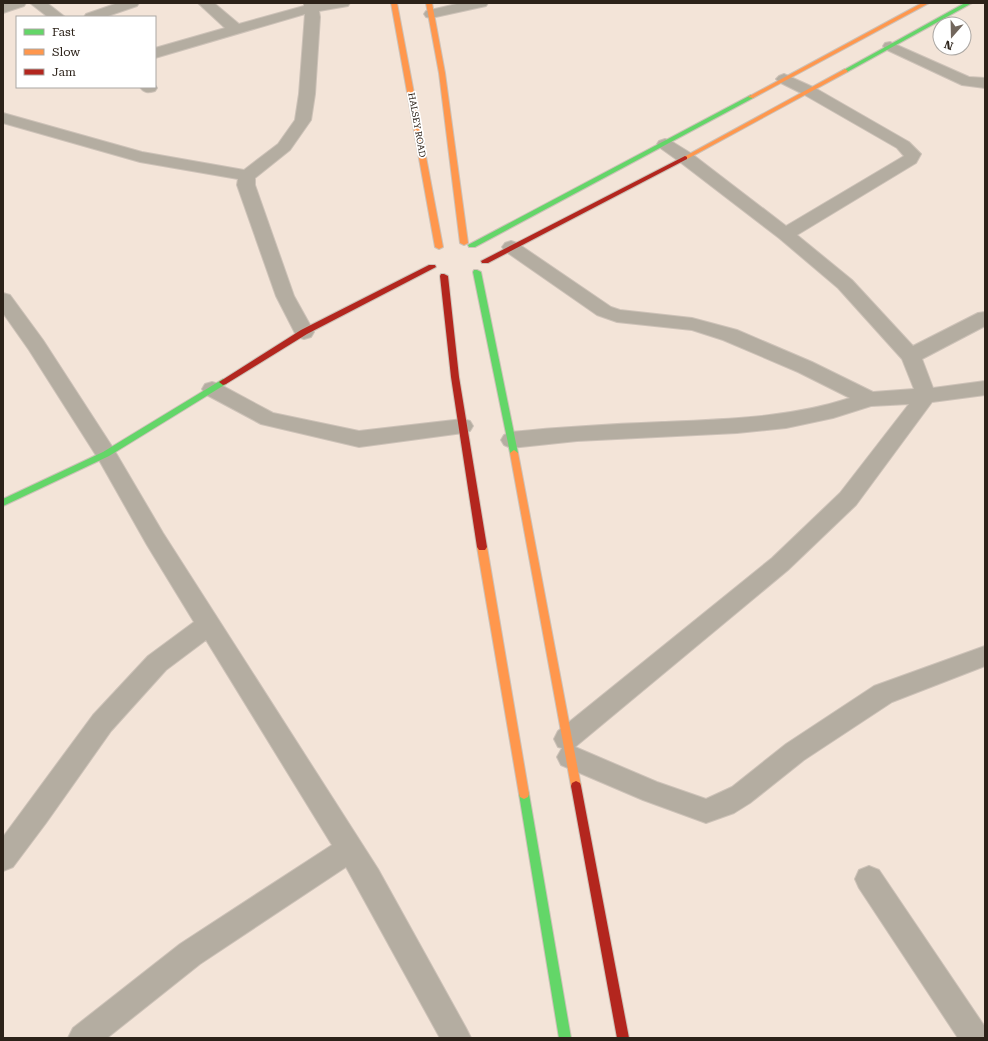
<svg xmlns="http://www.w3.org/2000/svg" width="988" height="1041" font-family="'Roboto Serif',serif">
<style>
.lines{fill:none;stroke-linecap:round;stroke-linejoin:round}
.street-casing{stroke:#cdc2b8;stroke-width:2}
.fast-casing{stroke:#cdc2b8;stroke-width:2}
.slow-casing{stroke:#cdc2b8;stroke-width:2}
.jam-casing{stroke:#cdc2b8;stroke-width:2}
.street{fill:#b4ada1;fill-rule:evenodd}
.fast{fill:#63d668;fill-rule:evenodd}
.slow{fill:#ff974d;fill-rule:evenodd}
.jam{fill:#b3261e;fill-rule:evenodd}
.labels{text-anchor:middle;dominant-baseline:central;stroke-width:3.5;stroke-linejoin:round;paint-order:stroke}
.far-street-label{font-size:9px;fill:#2c2219;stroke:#fff}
</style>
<rect width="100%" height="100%" fill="#f3e4d8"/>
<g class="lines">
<g class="street-casing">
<path id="street" d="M6,3H26L24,6L3,13V4Z
M30,3H47L65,17H48Z
M118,3H139L137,6L105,17H84L86,14Z
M198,3H214L239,24L304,6V3H350L348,6L319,11L320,17L315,94L311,120L290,150L255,178V185L294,296L314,332L311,337L304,339L297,337L276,296L237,185L238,179L140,162L3,123V113L142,152L244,170L278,144L295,120L299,94L305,14L155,58V48L225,28Z
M461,3H488L486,6L431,18L426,17L424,14L426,11Z
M890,42L969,77L985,78V88L962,85L885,49L883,46L885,43Z
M784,74L815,88L909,142L921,154L916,163L797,235L852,280L913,346L978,313L985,312V326L922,359L933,388L985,381V395L932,402L856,505L788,570L575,747L657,782L706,799L732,787L786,744L874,686L985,646V666L892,702L804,760L750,803L734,813L706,823L643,800L561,765L557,757L562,748L558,747L554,739L558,731L772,558L840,493L909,404L871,406L833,418L786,428L737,433L577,441L511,448L504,445L501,440L504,435L511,432C561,427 611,424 662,422C726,419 789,418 850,398L798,372L723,340L692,330L617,322L597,315L505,251L502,247L505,243L511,241L517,243L611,307L620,310L692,318L737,330L812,362L873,392L914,389L902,359L838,288L779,238L680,162L659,147L657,144L659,141L665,139L671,141L692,154L786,226L904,156L897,148L803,94L779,82L776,79L779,76Z
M155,85L157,88L155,91C148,93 144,93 140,87H155Z
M3,293L10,295L43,340L113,448L163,533L378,869L466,1028L471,1038H440L346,867L200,964L107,1038H68L73,1028L180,944L332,845L206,640L166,670L111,731L46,823L13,867L3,871V837L93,715L148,656L194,622L147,545L99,460L29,350L3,313Z
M212,382L219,384L273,413L359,431L463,419L470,421L473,426L470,431L463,433L359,447L261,424L205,394L202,389L205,384Z
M869,866L879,870L985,1027V1038H958L859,888L855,879L859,870Z"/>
</g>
<g class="fast-casing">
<path id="fast" d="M965,3H972L847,72L842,71Z
M751,95L754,97L753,98L475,247H469L468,245Z
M474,270H477L481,272L518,453L514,456L510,453L473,272Z
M223,379L227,382L226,384L109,456L3,506V499L103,452Z
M524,789L528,791L529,794L571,1038H559L519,794L520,791Z"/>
</g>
<g class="slow-casing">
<path id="slow" d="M391,3H397L443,247L439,249L435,247Z
M426,3H432L445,73L468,243L464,245L460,243L439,73Z
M922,3H929L753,98L748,97Z
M845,69L848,71L847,72L687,159L685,160L682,158Z
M514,450L518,453L581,786L580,789L576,791L572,789L571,786L510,453Z
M482,543L485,544L487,547L529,794L528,797L524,799L520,797L519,794L477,547L479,544Z"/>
</g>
<g class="jam-casing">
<path id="jam" d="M685,156L687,157V159L488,263H482L481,261Z
M429,265H435L436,267L307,334L226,384L223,385L219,382L301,330Z
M441,274H444L448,276L459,377L487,547L485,550H479L477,547L451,377L440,276Z
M576,781L580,783L581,786L629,1038H617L571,786L572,783Z"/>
</g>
<use href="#street" class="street"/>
<use href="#fast" class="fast"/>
<use href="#slow" class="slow"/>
<use href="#jam" class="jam"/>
</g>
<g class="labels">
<g class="far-street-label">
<text transform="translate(417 125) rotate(80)">HALSEY ROAD</text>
</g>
</g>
<rect width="988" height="1041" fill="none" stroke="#2c2219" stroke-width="8"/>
<rect x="16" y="16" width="140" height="72" fill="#ffffff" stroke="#aba7a3"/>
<rect x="24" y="29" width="20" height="6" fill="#63d668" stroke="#aba7a3"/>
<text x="52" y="36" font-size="12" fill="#2c2219">Fast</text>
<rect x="24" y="49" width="20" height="6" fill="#ff974d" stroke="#aba7a3"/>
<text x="52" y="56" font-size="12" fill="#2c2219">Slow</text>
<rect x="24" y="69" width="20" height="6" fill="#b3261e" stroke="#aba7a3"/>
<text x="52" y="76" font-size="12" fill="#2c2219">Jam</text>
<g transform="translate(952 36) rotate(200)"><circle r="19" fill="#ffffff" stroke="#aba7a3"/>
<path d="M0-3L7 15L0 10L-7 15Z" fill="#72665c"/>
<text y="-6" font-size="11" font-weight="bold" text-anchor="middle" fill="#2c2219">N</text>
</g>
</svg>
